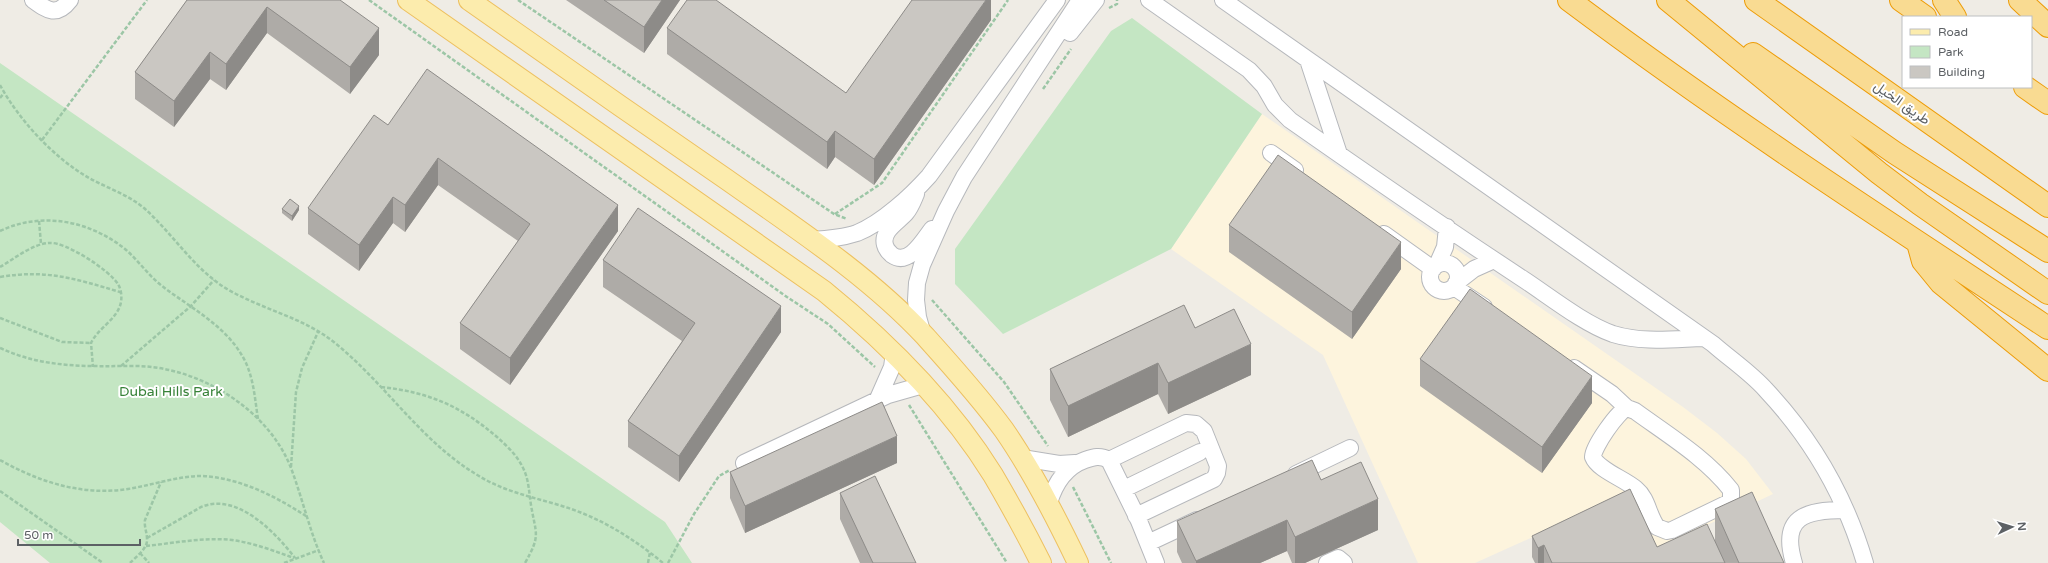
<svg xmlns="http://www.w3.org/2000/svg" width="2048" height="563" font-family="'Varela Round',Vazirmatn,sans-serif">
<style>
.commercial{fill:#fdf4dd}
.green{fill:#c4e6c3}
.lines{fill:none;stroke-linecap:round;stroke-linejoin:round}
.minor-casing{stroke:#b6b8bc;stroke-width:18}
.major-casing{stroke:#edc060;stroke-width:22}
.highway-casing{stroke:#ed9c08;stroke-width:24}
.path{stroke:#9cc6a6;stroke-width:2.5;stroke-dasharray:4 2;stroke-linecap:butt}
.minor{stroke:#fff;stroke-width:16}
.major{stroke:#fcecad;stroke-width:20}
.highway{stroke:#f9db92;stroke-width:22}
.wall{fill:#aeaba7}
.shaded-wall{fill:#8d8b88}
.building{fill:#cac7c2;stroke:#8d8b88}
.labels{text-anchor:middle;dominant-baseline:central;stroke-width:4;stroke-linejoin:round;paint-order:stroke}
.street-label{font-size:14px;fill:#5d6165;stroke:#fff}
.park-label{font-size:14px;fill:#378238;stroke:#fff}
</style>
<rect width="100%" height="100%" fill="#efece5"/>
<path class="commercial" d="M1262,114L1683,407L1717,433L1746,459L1773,494L1652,551L1624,496L1475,563H1418L1323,355L1171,249Z"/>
<path class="green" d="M1132,18L1262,114L1171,249L1003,334L955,284V249L1111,31Z
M0,63L665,522L692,563H50L0,522Z"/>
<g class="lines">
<g class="minor-casing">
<path id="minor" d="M33,0C48,11 57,17 70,0
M1149,0L1249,70L1264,86L1275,105L1290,120C1367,174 1444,227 1523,279C1549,296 1584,324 1613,334C1642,343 1673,339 1703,338
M1223,0L1713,344C1730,359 1751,373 1766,390C1812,439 1846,498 1865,563
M1070,33L1096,0
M1308,60L1339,154
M1271,153L1295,170
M916,194C913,201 911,207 906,213C898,222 881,231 885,245C886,250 889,252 892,255C909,267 924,239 932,229
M1384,234L1433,269
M811,240C827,239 842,238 857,233C882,223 911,196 929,176L1057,0
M1430 277a14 14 0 1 1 28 0a14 14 0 1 1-28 0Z
M1437,265L1445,247L1447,227
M1456,283L1474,269L1494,260
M1454,287L1484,307
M923,335L918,317L916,300L917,283L922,265L946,211L964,177L1080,0
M1574,368L1612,394L1627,408
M877,401L892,367L894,353
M1627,408L1635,411C1668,435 1706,458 1731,490V499L1728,503L1672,530L1667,531L1657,527C1648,515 1648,499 1636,489C1625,479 1598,470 1593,457C1593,447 1618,411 1627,408Z
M1022,458L1059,464L1075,463
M1109,460L1186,423L1196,424L1204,431L1218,466L1217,473L1214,479L1136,516
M744,463L888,395L923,385
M1296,474L1350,448
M1124,489L1200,452
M1049,503C1055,483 1065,467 1085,460C1094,457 1100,455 1109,460L1139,521L1156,563
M1148,543L1197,520
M1327,563L1338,558L1344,563
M1794,563C1780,517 1805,510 1845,510"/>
</g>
<g class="major-casing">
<path id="major" d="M408,0L824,291C888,343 949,404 993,475C1010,504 1026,533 1041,563
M469,0C554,60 640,120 726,179C794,227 868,275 925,336C952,366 980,397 1004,430C1033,472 1056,517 1078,563"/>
</g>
<g class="highway-casing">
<path id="highway" d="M1569,0C1724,116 1887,222 2048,328
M1668,0L1879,173L1920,204L2048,293
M1756,0L2048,206
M1901,0L1925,17
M1944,0L1955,17
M2020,0L2048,26
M1753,54L1895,153L2048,251
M2025,87L2048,103
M1918,243L1923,261L1941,283L2048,370"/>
</g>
<path class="path" d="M369,0L787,297L828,324L875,367
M518,0L834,214L847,219
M1109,8L1117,4V0
M0,85C19,120 54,158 89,178C107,188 127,194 144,208C173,234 194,269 227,289C263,310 303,317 335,343C387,385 421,442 479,476C505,492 533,497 562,506C599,517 633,538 663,563
M1043,89L1071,49
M0,98L4,93
M42,140L147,0
M835,214L882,183L1008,0
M39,221L41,244
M0,231C42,211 90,221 125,249C138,260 148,275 162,286C192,309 229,327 246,363C254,381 255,400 258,419
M0,267C14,259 32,244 49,243C65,241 109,270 118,284C121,289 122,296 121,302C118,319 98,328 91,343L93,367
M0,277C47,269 76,279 120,292
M932,300L1004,382L1048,446
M0,318L62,342L91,343
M0,348C46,369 88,366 137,366C199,367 268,409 291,468C303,500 310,533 324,563
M121,366L191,306L214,280
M381,387C428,392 461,406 497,437C507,446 518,456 524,470C529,481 529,493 531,505C536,535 541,535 525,563
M909,405L1007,563
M0,460C39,482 82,496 128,489C153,485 177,476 202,476C240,478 275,496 306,516
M291,467L296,392L302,368L318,332
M1073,487L1111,563
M0,491L103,563
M147,538L201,507C237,492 275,532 295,558
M146,546C175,543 204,537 232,540C254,543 274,551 294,558
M140,553L149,563
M130,563C136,557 148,548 147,539C147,532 144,527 145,520L161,482
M284,563L319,550
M648,563L650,552
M668,563L694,514L719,476L730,470"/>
<use href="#minor" class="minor"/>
<use href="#major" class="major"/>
<use href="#highway" class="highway"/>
</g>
<path class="wall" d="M187,0H340L379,55L350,94L267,33L226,90L210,79L174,127L135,99V72Z
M566,0H680L644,53Z
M991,0V20L874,185L835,157L827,169L667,54V28L846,93Z
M388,125L618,231L510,385L460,349V323L518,241L438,185L405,232L393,223L359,271L308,234V208Z
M282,209L299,210L292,221L282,213Z
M1229,225L1401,269L1352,339L1229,252Z
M603,260L781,332L679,482L628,447V421L682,341L603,287Z
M1195,328L1251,375L1168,414L1158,394L1068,437L1050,400V369Z
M1420,359L1592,403L1542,473L1420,386Z
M897,463L745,533L730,498V472Z
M1321,480L1378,530L1305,563H1292L1287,551L1260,563H1182L1177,552V521Z
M840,493L916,563H860L840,519Z
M1715,509L1784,563H1535L1532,557V536L1657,547L1715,540Z"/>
<path class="shaded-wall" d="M662,0H680L644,53V27Z
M986,0H991V20L874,185V159Z
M267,7V33L226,90V64Z
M379,28V55L350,94V67Z
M210,52V79L174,127V101Z
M835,131V157L827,169V142Z
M438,158V185L405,232V205Z
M393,197V223L359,271V245Z
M618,205V231L510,385V358Z
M299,206V210L292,221V216Z
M1401,242V269L1352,339V312Z
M781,306V332L679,482V456Z
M1251,344V375L1168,414V383Z
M1158,363V394L1068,437V406Z
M1592,376V403L1542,473V447Z
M897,436V463L745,533V506Z
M1378,499V530L1305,563H1295V537Z
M1287,520V551L1260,563H1196V561Z
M1544,545V563H1538V548Z"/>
<path class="building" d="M187,0H340L379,28L350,67L267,7L226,64L210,52L174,101L135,72Z
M604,0H662L644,27Z
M687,0H716L846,93L912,0H986L874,159L835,131L827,142L667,28Z
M427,69L618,205L510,358L460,323L530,224L438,158L405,205L393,197L359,245L308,208L374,115L388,125Z
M1278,155L1401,242L1352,312L1229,225Z
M290,199L299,206L292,216L282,209Z
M638,208L781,306L679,456L628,421L695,323L603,260Z
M1470,289L1592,376L1542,447L1420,359Z
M1184,305L1195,328L1234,309L1251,344L1168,383L1158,363L1068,406L1050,369Z
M882,402L897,436L745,506L730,472Z
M1312,460L1321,480L1361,462L1378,499L1295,537L1287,520L1196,561L1177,521Z
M875,476L916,563H873L840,493Z
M1630,489L1657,547L1707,524L1725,563H1552L1544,545L1538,548L1532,536Z
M1752,492L1784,563H1739L1715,509Z"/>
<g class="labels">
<g class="street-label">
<text transform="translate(1902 103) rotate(35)">طريق الخيل</text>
</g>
<g class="park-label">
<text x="171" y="391">Dubai Hills Park</text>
</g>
</g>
<rect x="1902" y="16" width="130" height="72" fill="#ffffff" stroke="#bec0c1"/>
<rect x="1910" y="29" width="20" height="6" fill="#fcecad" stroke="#bec0c1"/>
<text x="1938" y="36" font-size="12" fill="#5d6165">Road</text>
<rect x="1910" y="46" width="20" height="12" fill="#c4e6c3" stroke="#bec0c1"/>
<text x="1938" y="56" font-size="12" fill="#5d6165">Park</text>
<rect x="1910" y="66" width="20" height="12" fill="#cac7c2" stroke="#bec0c1"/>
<text x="1938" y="76" font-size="12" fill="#5d6165">Building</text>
<g transform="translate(2012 527) rotate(86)" stroke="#ffffff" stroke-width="3" paint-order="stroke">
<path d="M0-3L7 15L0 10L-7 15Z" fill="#5d6165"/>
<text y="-6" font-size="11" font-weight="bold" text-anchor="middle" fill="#5d6165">N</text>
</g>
<path d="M18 539v6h122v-6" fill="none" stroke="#5d6165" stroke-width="2"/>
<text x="24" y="539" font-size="12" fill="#5d6165" stroke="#ffffff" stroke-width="3" paint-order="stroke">50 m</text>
</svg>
